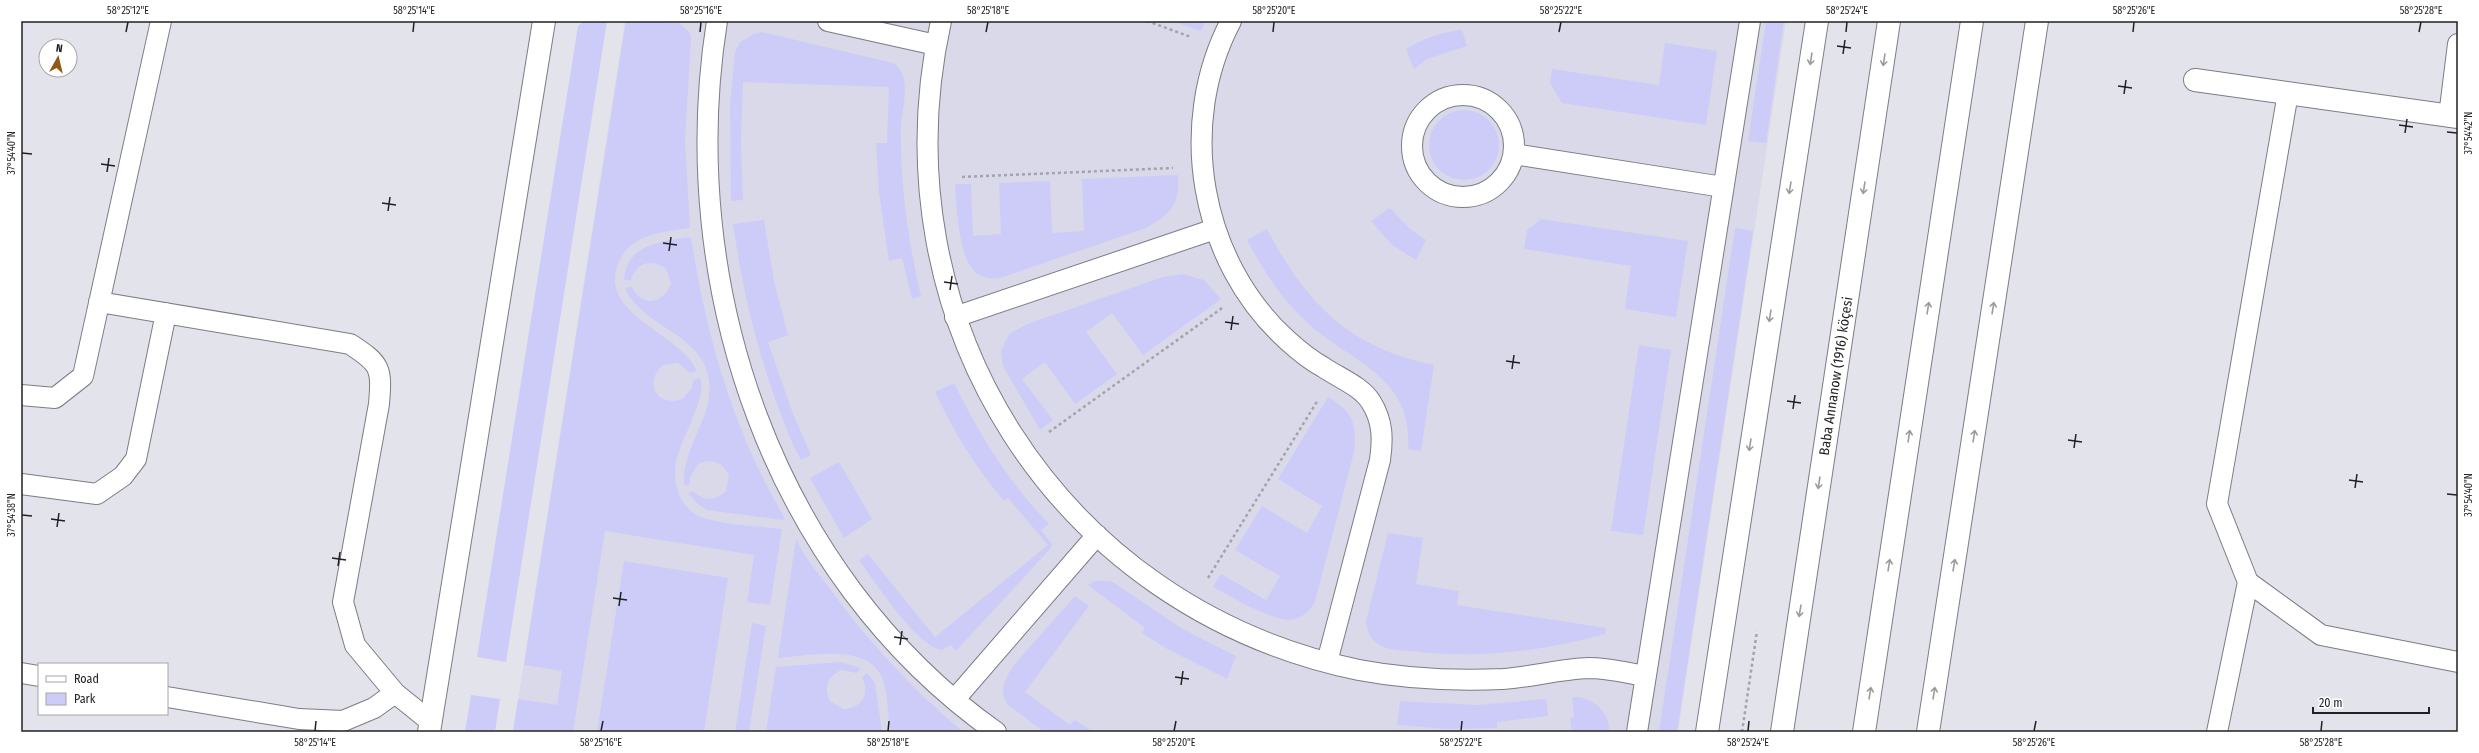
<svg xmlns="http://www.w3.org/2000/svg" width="2479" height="753" font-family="'Fira Sans Condensed',sans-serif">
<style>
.built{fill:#d9d9ea}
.green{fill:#cdccf8}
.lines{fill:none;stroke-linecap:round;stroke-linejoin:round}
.service-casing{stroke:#7c7c84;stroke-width:22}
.minor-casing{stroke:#7c7c84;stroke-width:24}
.primary-casing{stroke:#7c7c84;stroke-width:24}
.path{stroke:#a3a3aa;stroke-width:2.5;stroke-dasharray:3 3;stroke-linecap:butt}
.service{stroke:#fff;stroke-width:20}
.minor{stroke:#fff;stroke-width:22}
.primary{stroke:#fff;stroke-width:22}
.oneway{stroke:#9b9b9d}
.ticks{fill:none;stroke:#212125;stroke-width:1.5}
.labels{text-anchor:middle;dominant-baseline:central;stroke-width:3;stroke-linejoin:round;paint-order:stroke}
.street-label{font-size:14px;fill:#212125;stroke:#fff}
.neatline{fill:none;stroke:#212125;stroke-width:1.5}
.ticks-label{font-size:10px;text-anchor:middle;fill:#212125}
</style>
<rect width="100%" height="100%" fill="#e3e3ec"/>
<path class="built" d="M625,21H1786L1678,732H513Z"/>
<path class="green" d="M584,21H607L506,662L477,657L578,26Z
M626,21L679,23L690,33L691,39L685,141L690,228C663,232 629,234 618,264C598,315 681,333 697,371L690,373L678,363L663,365C643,382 657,408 682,399L692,388L693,380L700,378C705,393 696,408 691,422C686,435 679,448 676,462C672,481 679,506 697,515C716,525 760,526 782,529L770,605L747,602L754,555L605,531L573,732H513L518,699L557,705L562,671L524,665Z
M1172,21H1205L1201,31Z
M1766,21H1784L1766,143L1748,141Z
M1462,30L1467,46L1427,59L1414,69L1406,49C1425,38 1441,32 1462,30Z
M762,32L893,63C913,75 902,107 901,126C900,184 908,240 921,296L912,299L902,258L889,261L879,193L876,143H887L889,87L743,82L741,143L743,200L731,201L730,103L735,52L740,42L754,34Z
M1665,43L1717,51L1706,125L1562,103L1550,83L1552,69L1659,85Z
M1429 145a35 35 0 1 1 70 0a35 35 0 1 1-70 0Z
M1178,175C1180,205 1171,214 1146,228L1000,278C990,279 981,278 974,271C959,256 956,205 955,184H971L973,236L1001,234L999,183L1050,181L1052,233L1084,231L1082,179Z
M1390,208L1409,228L1426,240L1416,260L1392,245L1371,221Z
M1541,219L1688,241L1676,317L1625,309L1631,266L1524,249L1527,230Z
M764,220L774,281L788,335L768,342L793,414L811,455L801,460C791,443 785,424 778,407C756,347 742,287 733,224Z
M1735,228L1753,231L1677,732H1659Z
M1267,229C1306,303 1349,348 1434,365L1421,451L1408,449C1413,377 1354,364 1310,325C1283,301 1264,272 1247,240Z
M691,237C706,335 733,430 784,517L783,520L707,510L698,504L688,493L693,491C704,502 715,501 726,491L729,476C723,462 712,458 698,464L690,477V484L686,486L684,484C682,447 714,417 709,381C704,333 642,328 625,288L632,287C642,308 664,304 671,283L666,269C652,258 636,262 631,280H624C626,244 663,241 691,237Z
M1183,274L1204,280L1221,299L1143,355L1112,313L1086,332L1117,374L1075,404L1045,362L1022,379L1053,420L1040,430L1003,366L1001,351L1009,334L1030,323L1163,277Z
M1639,345L1671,350L1643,535L1611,531Z
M954,383C979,434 1009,483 1049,524L1041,530L1052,544L1050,549L956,651L951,645L942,650C917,647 875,582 859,560L868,554L935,637L1048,545L1008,498L1004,501C976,468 953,431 935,392Z
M1328,397C1353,412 1357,423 1354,452L1315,602C1309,612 1300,620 1288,620C1269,619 1230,596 1213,587L1221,574L1266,600L1280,576L1235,550L1262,506L1307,533L1322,506L1278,479Z
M839,462L872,519L844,538L810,478Z
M1388,533L1423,538L1416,584L1459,591L1457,605L1606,628L1605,634C1542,652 1475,659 1410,651C1399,650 1386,650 1378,644C1369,638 1367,630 1366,621Z
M796,539C803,555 816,571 827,585C866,639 912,689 963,732H890C888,715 888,696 883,680C870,642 808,656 778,658Z
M624,561L728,578L704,732H597Z
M1095,581H1110L1116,584L1181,628L1236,656L1227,679L1169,650L1142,633L1145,628L1088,585Z
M1075,596L1089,606L1025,692L1070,725L1075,720L1093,732H1044L1007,704C999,690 1005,679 1013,666Z
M752,623L766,626L749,732H735Z
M841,662L861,668L857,673L841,670C828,677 823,686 830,701L843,709C861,709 871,694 862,678L867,673L875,683L882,732H766L776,667Z
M471,695L500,699L495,732H465Z
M1572,697C1591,695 1611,713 1609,732H1572L1570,718L1574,717Z
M1546,699L1548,716L1497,722V728L1446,729L1397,725L1400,701L1477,705Z"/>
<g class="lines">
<g class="service-casing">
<path id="service" d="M717,21C675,285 773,574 996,732
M828,21L936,45
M941,21C875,319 1058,608 1359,670C1406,679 1455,681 1503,679C1531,677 1560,669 1589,668C1608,668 1627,673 1646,676
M1231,21C1176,125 1200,261 1287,340C1298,350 1310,360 1323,367C1339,378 1361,386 1371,402C1383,421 1383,439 1380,460L1327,662
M2288,93L2217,504L2248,582L2321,635L2458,662
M1412 146a51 51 0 1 1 102 0a51 51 0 1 1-102 0Z
M2449,116L2458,44
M1514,154L1723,187
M99,302L350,344C381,364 382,368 379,404L343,602L355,645L395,693L431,722
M955,317L1215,229
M21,395L55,398L83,376L161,21
M21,484L97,494L123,476L136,459L166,313
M21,673L39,676
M167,697L299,719L343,721L374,708L395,693
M955,699L1097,535
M1637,732L1750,21
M2217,732L2248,582"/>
</g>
<g class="minor-casing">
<path id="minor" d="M2195,80L2458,117
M429,732L544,21"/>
</g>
<g class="primary-casing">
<g id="primary">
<path d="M1707,732L1817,21"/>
<path id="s1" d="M1782,732L1889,21"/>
<path d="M1864,732L1972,21"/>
<path d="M1928,732L2037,21"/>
</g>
</g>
<path class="path" d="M1147,21L1191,37
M962,177L1173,168
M1049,432L1222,308
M1208,578L1318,400
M1742,732L1757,631"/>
<use href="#service" class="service"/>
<use href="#minor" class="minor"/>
<use href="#primary" class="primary"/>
</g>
<defs><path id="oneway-shaft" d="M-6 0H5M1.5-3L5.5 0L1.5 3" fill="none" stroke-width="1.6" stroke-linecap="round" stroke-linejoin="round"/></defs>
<g class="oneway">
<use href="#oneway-shaft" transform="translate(1811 59) rotate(99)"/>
<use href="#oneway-shaft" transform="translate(1884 60) rotate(99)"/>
<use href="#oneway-shaft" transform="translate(1790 188) rotate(99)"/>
<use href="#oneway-shaft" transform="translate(1864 188) rotate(99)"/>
<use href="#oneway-shaft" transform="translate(1928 308) rotate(-81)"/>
<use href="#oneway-shaft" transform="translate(1993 308) rotate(-81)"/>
<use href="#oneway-shaft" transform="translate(1770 316) rotate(99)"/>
<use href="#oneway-shaft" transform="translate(1909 436) rotate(-81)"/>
<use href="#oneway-shaft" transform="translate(1974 436) rotate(-81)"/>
<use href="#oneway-shaft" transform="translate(1750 445) rotate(99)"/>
<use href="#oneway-shaft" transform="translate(1819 483) rotate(99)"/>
<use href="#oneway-shaft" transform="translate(1889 565) rotate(-81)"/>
<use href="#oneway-shaft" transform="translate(1954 565) rotate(-81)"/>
<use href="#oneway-shaft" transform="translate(1800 611) rotate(99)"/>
<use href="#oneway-shaft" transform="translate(1870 693) rotate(-81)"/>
<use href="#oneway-shaft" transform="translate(1934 693) rotate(-81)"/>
</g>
<path class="ticks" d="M126,32L128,22M413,32L414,22M700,32L701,22M986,32L988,22M1273,32L1274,22M1559,32L1561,22M1846,32L1847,22M2133,32L2134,22M2419,32L2421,22M1837,46L1851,48M1843,54L1845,40M2118,86L2132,88M2124,94L2126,80M2399,125L2413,127M2447,132L2457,133M2405,133L2407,119M22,153L32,154M101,164L115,166M107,172L109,158M382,203L396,205M388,211L390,197M663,243L677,245M669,251L671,237M944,282L958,284M950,290L952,276M1225,322L1239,324M1231,330L1233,316M1506,361L1520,363M1512,369L1514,355M1787,401L1801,403M1793,409L1795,395M2068,440L2082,442M2074,448L2076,434M2349,480L2363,482M2355,488L2357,474M2447,494L2457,495M22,515L32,516M51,519L65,521M57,527L59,513M332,558L346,560M338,566L340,552M613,598L627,600M619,606L621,592M894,637L908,639M900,645L902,631M1175,677L1189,679M1181,685L1183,671M315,731L316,721M601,731L603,721M888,731L889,721M1174,731L1176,721M1461,731L1462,721M1748,731L1749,721M2034,731L2036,721M2321,731L2322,721"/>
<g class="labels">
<g class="street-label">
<text stroke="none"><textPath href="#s1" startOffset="360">Baba Annanow (1916) köçesi</textPath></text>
</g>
</g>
<rect width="2479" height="753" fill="none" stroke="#ffffff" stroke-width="44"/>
<rect x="38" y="663" width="130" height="52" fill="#ffffff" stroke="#a6a6a8"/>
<rect x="46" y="676" width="20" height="6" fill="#ffffff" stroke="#a6a6a8"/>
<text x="74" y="683" font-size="12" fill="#212125">Road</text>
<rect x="46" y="693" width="20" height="12" fill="#cdccf8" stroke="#a6a6a8"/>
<text x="74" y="703" font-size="12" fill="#212125">Park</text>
<g transform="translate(58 58) rotate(8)"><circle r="19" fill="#ffffff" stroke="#a6a6a8"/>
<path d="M0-3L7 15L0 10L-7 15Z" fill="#925815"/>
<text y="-6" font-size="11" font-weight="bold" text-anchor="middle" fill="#212125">N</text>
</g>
<path d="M2313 707v6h116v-6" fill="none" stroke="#212125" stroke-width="2"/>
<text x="2319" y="707" font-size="12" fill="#212125" stroke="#ffffff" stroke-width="3" paint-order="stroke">20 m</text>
<rect x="22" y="22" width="2435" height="709" class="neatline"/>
<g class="ticks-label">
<text x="128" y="14">58°25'12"E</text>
<text x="414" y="14">58°25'14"E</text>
<text x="701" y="14">58°25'16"E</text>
<text x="988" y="14">58°25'18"E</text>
<text x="1274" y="14">58°25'20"E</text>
<text x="1561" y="14">58°25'22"E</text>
<text x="1847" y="14">58°25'24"E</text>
<text x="2134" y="14">58°25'26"E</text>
<text x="2421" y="14">58°25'28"E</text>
<text transform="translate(2468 133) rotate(-90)" y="4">37°54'42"N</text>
<text transform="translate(11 153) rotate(-90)" y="4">37°54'40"N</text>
<text transform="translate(2468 495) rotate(-90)" y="4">37°54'40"N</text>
<text transform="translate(11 515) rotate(-90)" y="4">37°54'38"N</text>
<text x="315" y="746">58°25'14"E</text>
<text x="601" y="746">58°25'16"E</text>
<text x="888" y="746">58°25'18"E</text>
<text x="1174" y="746">58°25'20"E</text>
<text x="1461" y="746">58°25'22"E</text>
<text x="1748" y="746">58°25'24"E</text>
<text x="2034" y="746">58°25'26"E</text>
<text x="2321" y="746">58°25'28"E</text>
</g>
</svg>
